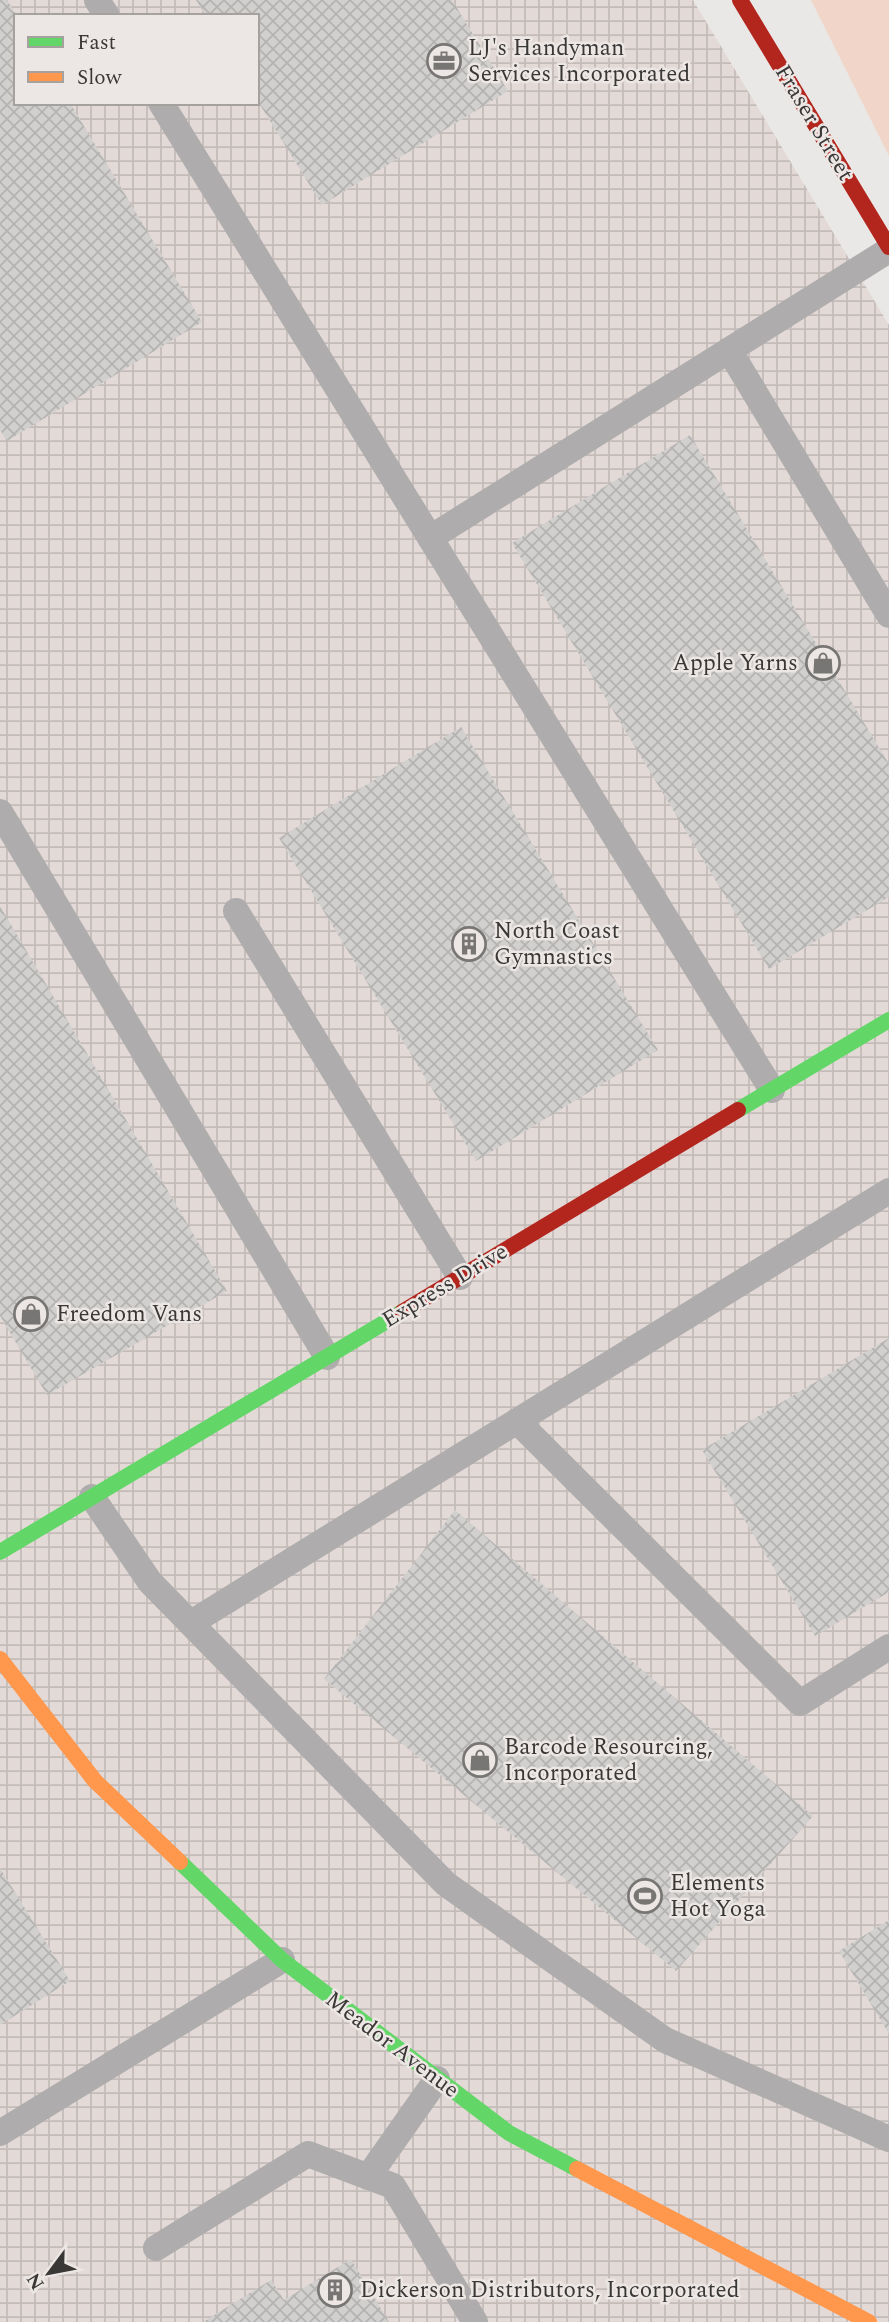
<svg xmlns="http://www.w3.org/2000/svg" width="889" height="2322" font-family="Spectral,serif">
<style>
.industrial{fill:url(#industrial-grid);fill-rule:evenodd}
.green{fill:#f1d5c9}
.building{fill:url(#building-cross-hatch)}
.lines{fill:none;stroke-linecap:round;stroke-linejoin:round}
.lane{stroke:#aeacac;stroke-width:26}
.fast{stroke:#63d668;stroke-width:16}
.slow{stroke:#ff974d;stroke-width:16}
.jam{stroke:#b3261e;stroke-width:16}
.labels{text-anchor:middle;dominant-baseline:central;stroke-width:5;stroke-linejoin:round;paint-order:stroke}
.poi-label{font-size:23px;fill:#3a3837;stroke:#ece7e4;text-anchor:start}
.street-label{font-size:23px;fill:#3a3837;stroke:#ece7e4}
</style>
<defs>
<pattern id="industrial-grid" width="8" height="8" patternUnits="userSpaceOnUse" patternTransform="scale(1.75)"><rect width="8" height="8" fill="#e3dad7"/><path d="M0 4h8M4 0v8" fill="none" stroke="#c4bcb9"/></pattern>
<pattern id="building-cross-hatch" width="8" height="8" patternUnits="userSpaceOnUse" patternTransform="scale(1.75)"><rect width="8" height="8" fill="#d1d0ce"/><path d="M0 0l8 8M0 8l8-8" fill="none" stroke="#b4b3b2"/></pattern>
</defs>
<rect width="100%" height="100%" fill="#eae8e6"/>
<path class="industrial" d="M0,0H693L889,325V2322H0ZM16,16H257V103H16Z"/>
<path class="green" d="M811,0H889V156Z"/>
<path class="building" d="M0,0H7L16,14V103H70L202,322L7,441L0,430Z
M196,0H452L508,91L322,205L257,100V16H206Z
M690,435L889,764V897L769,969L512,543Z
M461,727L658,1050L476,1161L279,838Z
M0,906L227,1291L47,1395L0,1316Z
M889,1338V1592L815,1636L702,1450Z
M455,1510L813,1816L676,1971L324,1679Z
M0,1868L70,1981L0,2025Z
M889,1920V2034L839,1951Z
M351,2259L389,2322H203L271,2280L284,2300Z"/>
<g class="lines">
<path class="lane" d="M97,0L107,16
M161,103L772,1090
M729,350L889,615
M430,538L889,250
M0,812L327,1357
M236,911L460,1277
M517,1421L800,1703L889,1647
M92,1497L150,1582L446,1884L665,2040L889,2139
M191,1623L889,1191
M0,2133L282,1960
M368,2177L437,2079
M156,2248L308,2154L393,2186L475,2322"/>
<path class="fast" d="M738,1110L889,1020
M0,1552L402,1312
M180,1862L282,1960L509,2133L577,2169"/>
<path class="slow" d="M0,1659L95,1781L180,1862
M577,2169L869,2322"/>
<path class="jam" d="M740,0L889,247
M402,1312L738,1110"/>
</g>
<defs>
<g id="office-ring" transform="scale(1.75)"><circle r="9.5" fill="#ece7e4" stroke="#787674" stroke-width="1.5"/><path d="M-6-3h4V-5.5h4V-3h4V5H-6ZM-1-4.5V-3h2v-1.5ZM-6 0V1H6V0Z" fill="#787674"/></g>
<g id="shop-ring" transform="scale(1.75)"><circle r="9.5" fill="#ece7e4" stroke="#787674" stroke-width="1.5"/><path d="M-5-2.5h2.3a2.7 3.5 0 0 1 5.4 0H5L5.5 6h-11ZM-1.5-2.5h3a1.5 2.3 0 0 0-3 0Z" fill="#787674"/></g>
<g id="building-ring" transform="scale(1.75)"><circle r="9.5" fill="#ece7e4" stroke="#787674" stroke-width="1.5"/><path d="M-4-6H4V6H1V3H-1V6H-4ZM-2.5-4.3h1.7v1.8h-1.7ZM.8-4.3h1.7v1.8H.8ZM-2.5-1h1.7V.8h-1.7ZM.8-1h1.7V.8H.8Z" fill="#787674"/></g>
<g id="stadium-ring" transform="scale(1.75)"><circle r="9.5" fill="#ece7e4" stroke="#787674" stroke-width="1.5"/><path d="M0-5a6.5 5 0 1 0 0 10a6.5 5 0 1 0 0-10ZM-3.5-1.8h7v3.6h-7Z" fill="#787674"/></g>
</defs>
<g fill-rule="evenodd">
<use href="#office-ring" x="444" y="61"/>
<use href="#shop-ring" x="823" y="663"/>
<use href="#building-ring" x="469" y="944"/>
<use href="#shop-ring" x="31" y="1314"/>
<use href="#shop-ring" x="480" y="1760"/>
<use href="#stadium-ring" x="645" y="1896"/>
<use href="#building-ring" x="335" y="2290"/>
</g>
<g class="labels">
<g class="poi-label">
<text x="468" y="48">LJ's Handyman<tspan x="468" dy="26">Services Incorporated</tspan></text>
<text x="798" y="663" text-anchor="end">Apple Yarns</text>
<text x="494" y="931">North Coast<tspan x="494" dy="26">Gymnastics</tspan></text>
<text x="56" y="1314">Freedom Vans</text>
<text x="504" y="1747">Barcode Resourcing,<tspan x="504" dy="26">Incorporated</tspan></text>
<text x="670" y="1883">Elements<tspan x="670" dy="26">Hot Yoga</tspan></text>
<text x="360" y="2290">Dickerson Distributors, Incorporated</text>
</g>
<g class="street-label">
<text transform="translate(814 123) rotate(59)">Fraser Street</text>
<text transform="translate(445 1286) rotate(-31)">Express Drive</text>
<text transform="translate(392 2045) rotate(37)">Meador Avenue</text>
</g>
</g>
<rect x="14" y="14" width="245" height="91" fill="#ece7e4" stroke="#a5a19f" stroke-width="2"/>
<rect x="28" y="37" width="35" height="10" fill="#63d668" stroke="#a5a19f" stroke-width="2"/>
<text x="77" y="49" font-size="21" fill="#3a3837">Fast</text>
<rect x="28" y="72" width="35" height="10" fill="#ff974d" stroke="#a5a19f" stroke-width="2"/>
<text x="77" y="84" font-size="21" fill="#3a3837">Slow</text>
<g transform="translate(49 2273) rotate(238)" stroke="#ece7e4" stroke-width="5" paint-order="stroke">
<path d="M0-5L12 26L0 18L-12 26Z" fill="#3a3837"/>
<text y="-10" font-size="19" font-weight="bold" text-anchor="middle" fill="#3a3837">N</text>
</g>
</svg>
